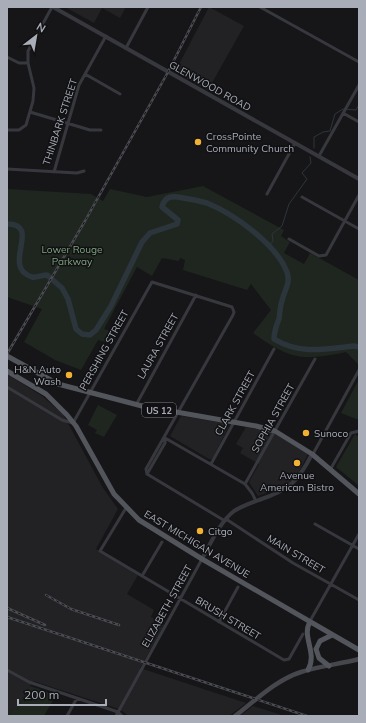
<svg xmlns="http://www.w3.org/2000/svg" width="366" height="723" font-family="Mulish,sans-serif">
<style>
.built{fill:#222225}
.green{fill:#1e261f}
.lines{fill:none;stroke-linecap:round;stroke-linejoin:round}
.stream{stroke:#2c353c;stroke-width:1}
.river{stroke:#2c353c;stroke-width:5.5}
.minor{stroke:#37383d;stroke-width:3}
.tertiary{stroke:#37383d;stroke-width:4}
.secondary{stroke:#45474d;stroke-width:4.5}
.primary{stroke:#53555c;stroke-width:5}
.rail-casing{stroke:#4a4c52;stroke-width:2.5}
.rail{stroke:#111113;stroke-width:1;stroke-dasharray:3;stroke-linecap:butt}
.poi-dot{fill:#f2b134;stroke:#111113;stroke-width:1.5}
.labels{text-anchor:middle;dominant-baseline:central;stroke-width:3;stroke-linejoin:round;paint-order:stroke}
.shield{fill:#111113;stroke:#7b7e86;stroke-width:1}
.shield-label{font-size:9px;font-weight:bold;fill:#a8adb8}
.street-label{font-size:10px;fill:#a8adb8;stroke:#111113}
.poi-label{font-size:10px;fill:#a8adb8;stroke:#111113;text-anchor:start}
.park-label{font-size:10px;fill:#7fa381;stroke:#111113}
</style>
<rect width="100%" height="100%" fill="#161618"/>
<path class="built" d="M65,7H126L120,18L102,8L94,23Z
M209,7L244,26L208,90L175,72Z
M7,374L42,396L63,414L103,488L118,509L96,549L138,575L127,594L154,610L151,617L164,625L140,668L246,703L229,716H128L124,712L116,708L33,681L17,710L13,708L9,716H7Z
M181,416L224,423L229,426L212,459H209L170,436Z
M246,427L267,431L278,435L308,454L298,474L287,485L258,496L249,482L259,464L240,453L243,448L236,444Z
M253,706L285,716H240Z"/>
<path class="green" d="M203,186L284,230L281,236L290,242L284,253L304,264L310,253L359,280V365L346,352C302,361 291,360 253,333L271,310L251,284L247,290L183,270L185,260L180,258L179,261L162,258L152,276L137,267L104,329L118,334L112,344L98,340L81,370L55,360L24,342L42,309L7,297V189L91,194L103,201L110,189L147,197Z
M359,379V420L341,413Z
M98,405L117,415L104,437L95,433L97,430L88,425Z
M355,434L359,437L358,485L336,467Z
M30,686L56,695L44,716H9L13,708L17,710Z"/>
<g class="lines">
<path class="stream" d="M314,148V137L323,132L330,131L335,114L343,109L356,110L359,105
M269,246L273,241L272,234L282,226L289,204L307,179L302,173L311,163L310,157"/>
<path class="river" d="M7,224C43,224 0,267 32,277C36,278 42,275 47,275L62,288L68,299L76,329L82,334L90,335L96,330L111,306L142,242L150,233L177,224L178,220L162,207C165,195 173,196 183,198C191,199 200,201 207,203C234,214 276,244 287,272C291,284 284,290 282,301C280,306 280,313 279,319C276,326 274,331 274,339C300,355 326,349 354,346L359,347"/>
<path class="minor" d="M260,7L359,62
M126,48L148,7
M7,57L19,63H28
M85,74L120,94
M30,112L90,130H101
M343,113L359,122
M7,130H19L26,125L33,101L34,88L28,63V51L52,7
M319,156L359,85
M7,169L77,173L84,171
M54,172L79,85L106,36
M267,194L295,143
M302,197L359,229
M289,239L319,256L326,255L359,195
M7,387L62,420L73,423L152,282L232,307L234,312L233,315L146,469L147,474
M136,405L196,295
M165,438L245,484L252,493L256,501
M313,454L359,370
M211,464L274,349
M330,470L351,433L359,431
M147,474L225,521
M147,474L165,443V438
M245,484L315,359
M126,508L100,551L284,660L289,659L303,634
M226,519L293,563L359,600
M315,524L359,549
M142,576L162,542
M310,621L359,534
M219,622L238,587
M7,670L29,682L118,712L122,716
M67,716L77,698
M116,716L202,559"/>
<path class="tertiary" d="M53,7L359,179
M202,559C211,543 219,523 234,511C242,506 251,503 259,500C289,490 298,482 312,454"/>
<path class="secondary" d="M235,716C256,700 276,680 301,672C320,666 340,664 359,659"/>
<path class="primary" d="M7,356L58,384L142,406L256,426L275,431L312,454L359,494
M7,371L46,394L67,415L76,426L114,494L139,520L202,559L359,650
M329,666L319,658L316,649L320,641L332,635
M308,670C318,653 301,636 310,622"/>
<g class="rail-casing">
<path id="rail" d="M7,354L85,221L168,72L201,7
M46,595L71,609L119,625
M7,608L45,625
M7,617L307,716"/>
</g>
<use href="#rail" class="rail"/>
</g>
<g class="poi-dot">
<circle cx="198" cy="142" r="4"/>
<circle cx="69" cy="375" r="4"/>
<circle cx="306" cy="433" r="4"/>
<circle cx="297" cy="463" r="4"/>
<circle cx="200" cy="531" r="4"/>
</g>
<g class="labels">
<rect class="shield" x="142" y="403" width="34" height="14" rx="3"/>
<g class="shield-label">
<text x="159" y="410">US 12</text>
</g>
<g class="street-label">
<text transform="translate(210 86) rotate(29)">GLENWOOD ROAD</text>
<text transform="translate(60 122) rotate(-72)">THINBARK STREET</text>
<text transform="translate(158 346) rotate(-61)">LAURA STREET</text>
<text transform="translate(104 350) rotate(-61)">PERSHING STREET</text>
<text transform="translate(235 403) rotate(-61)">CLARK STREET</text>
<text transform="translate(273 418) rotate(-61)">SOPHIA STREET</text>
<text transform="translate(197 544) rotate(31)">EAST MICHIGAN AVENUE</text>
<text transform="translate(296 554) rotate(31)">MAIN STREET</text>
<text transform="translate(167 606) rotate(-61)">ELIZABETH STREET</text>
<text transform="translate(228 618) rotate(31)">BRUSH STREET</text>
</g>
<g class="poi-label">
<text x="206" y="136">CrossPointe<tspan x="206" dy="12">Community Church</tspan></text>
<text x="61" y="369" text-anchor="end">H&amp;N Auto<tspan x="61" dy="12">Wash</tspan></text>
<text x="314" y="433">Sunoco</text>
<text x="297" y="475" text-anchor="middle">Avenue<tspan x="297" dy="12">American Bistro</tspan></text>
<text x="208" y="531">Citgo</text>
</g>
<g class="park-label">
<text x="72" y="249">Lower Rouge<tspan x="72" dy="12">Parkway</tspan></text>
</g>
</g>
<rect width="366" height="723" fill="none" stroke="#a8adb8" stroke-width="16"/>
<g transform="translate(36 36) rotate(31)" stroke="#111113" stroke-width="3" paint-order="stroke">
<path d="M0-3L7 15L0 10L-7 15Z" fill="#a8adb8"/>
<text y="-6" font-size="11" font-weight="bold" text-anchor="middle" fill="#a8adb8">N</text>
</g>
<path d="M18 699v6h88v-6" fill="none" stroke="#a8adb8" stroke-width="2"/>
<text x="24" y="699" font-size="12" fill="#a8adb8" stroke="#111113" stroke-width="3" paint-order="stroke">200 m</text>
</svg>
